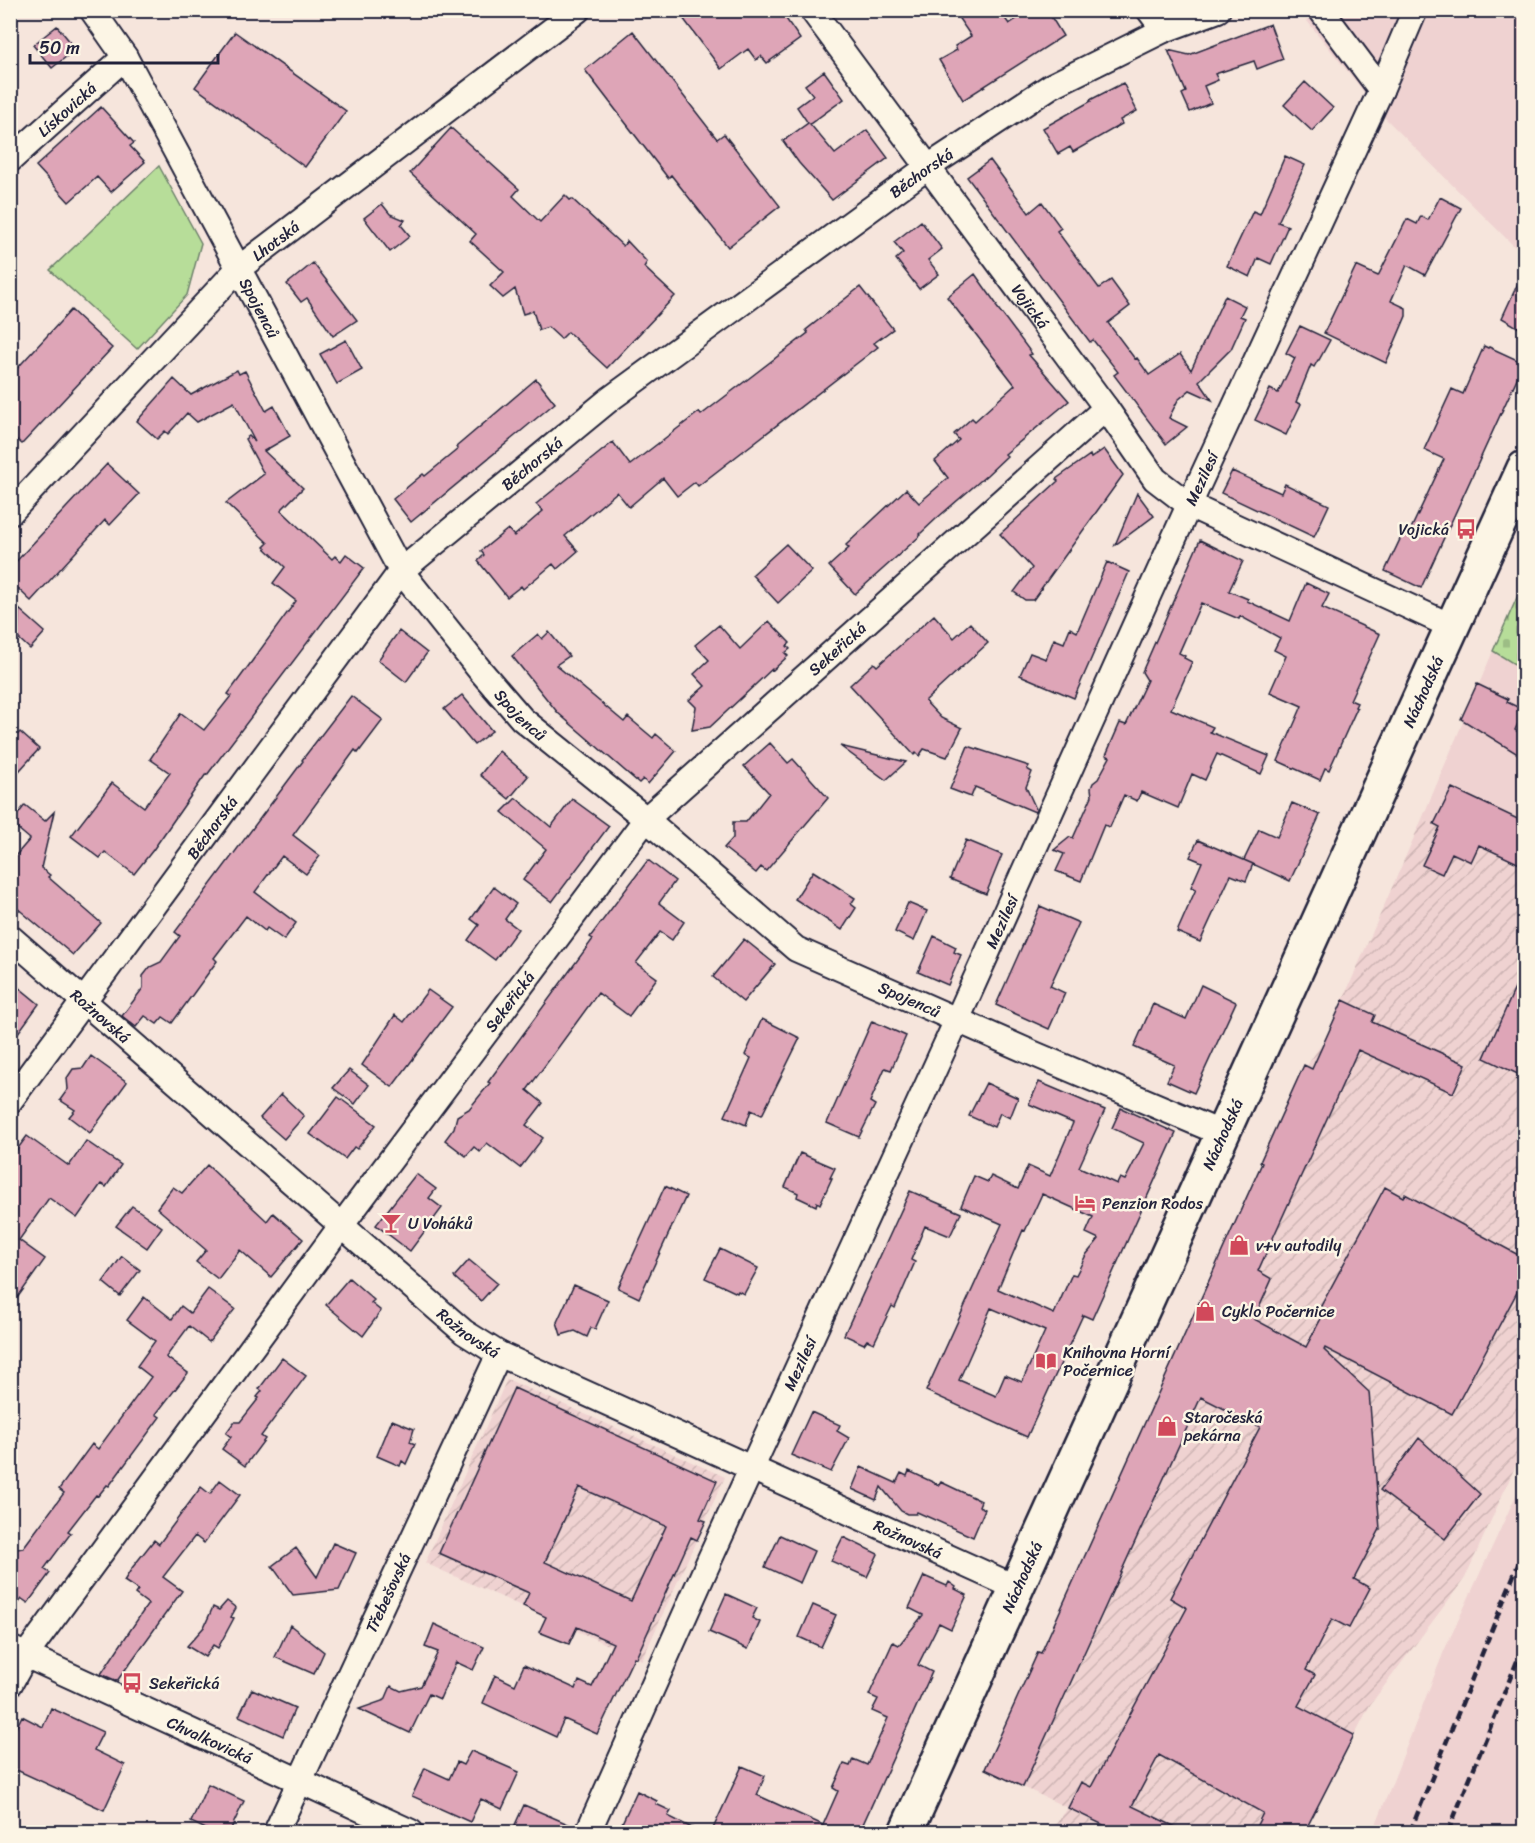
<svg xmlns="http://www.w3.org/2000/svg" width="1535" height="1843" font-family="Sriracha,sans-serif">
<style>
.built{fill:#efd2d1}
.industrial{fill:url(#industrial-furrows)}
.cemetery{fill:url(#cemetery-stones);stroke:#6c806a;stroke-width:1.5}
.park{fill:#b7dd99;stroke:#6c806a;stroke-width:1.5}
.building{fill:#dea5b7;stroke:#22223b;stroke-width:1.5;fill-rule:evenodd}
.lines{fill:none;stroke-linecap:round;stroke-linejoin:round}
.street-casing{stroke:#22223b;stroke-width:28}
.secondary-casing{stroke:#22223b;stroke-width:38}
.street{stroke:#fcf5e5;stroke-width:24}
.secondary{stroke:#fcf5e5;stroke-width:33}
.rail{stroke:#22223b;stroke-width:4.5;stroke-dasharray:9 4.5;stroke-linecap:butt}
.labels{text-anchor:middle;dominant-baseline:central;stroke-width:5;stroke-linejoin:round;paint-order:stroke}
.street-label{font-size:16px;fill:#22223b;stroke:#fcf5e5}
.poi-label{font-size:16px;fill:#22223b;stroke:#fcf5e5;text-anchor:start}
</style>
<defs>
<pattern id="industrial-furrows" width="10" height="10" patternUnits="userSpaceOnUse" patternTransform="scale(1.5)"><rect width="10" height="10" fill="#efd2d1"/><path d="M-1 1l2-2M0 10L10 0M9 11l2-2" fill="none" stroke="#cdb4b4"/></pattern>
<pattern id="cemetery-stones" width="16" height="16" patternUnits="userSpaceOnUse" patternTransform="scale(1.5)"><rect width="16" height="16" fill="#b7dd99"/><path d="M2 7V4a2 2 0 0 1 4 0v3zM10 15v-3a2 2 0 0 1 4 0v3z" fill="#9dbd85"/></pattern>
</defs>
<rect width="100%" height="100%" fill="#f6e5dc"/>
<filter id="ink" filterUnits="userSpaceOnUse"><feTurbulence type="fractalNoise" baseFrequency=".0167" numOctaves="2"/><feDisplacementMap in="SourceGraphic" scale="12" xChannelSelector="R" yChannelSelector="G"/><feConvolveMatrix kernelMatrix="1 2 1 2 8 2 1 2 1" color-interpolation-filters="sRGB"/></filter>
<g filter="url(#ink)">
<path class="built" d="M1299,11H1524V256L1386,119Z
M1493,651L1524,670V867L1422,819Z
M1524,1478V1832H1373L1444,1651Z"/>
<path class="industrial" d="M1422,819L1524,867V1447L1465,1578L1370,1705L1304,1832H1050L1068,1808L1023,1787L1071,1685L1343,1084L1306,1067L1327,1036Z
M507,1379L725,1477L642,1660L425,1563Z"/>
<path class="cemetery" d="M1524,582V670L1493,651Z"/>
<path class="park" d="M159,166L201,243L187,295L137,349L50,270Z"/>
<path class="building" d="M677,10H780L800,39L767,63L761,56L756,60L748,49L721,69Z
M953,10H999L1009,24L1030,10H1047L1063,36L963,100L939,60L957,50L955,46L971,36Z
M1270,24L1283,59L1257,69L1254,61L1215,74L1218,80L1204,86L1211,103L1190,112L1182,94L1186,92L1168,50L1189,55Z
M57,26L76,49L52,68L33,45Z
M633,31L717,139L724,134L780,206L728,247L671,175L668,178L585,70Z
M235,32L346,111L305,167L195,87Z
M824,71L844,99L810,124L835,154L867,130L888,158L832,200L799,163L783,141L808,123L797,107L813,95L805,85Z
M1305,82L1333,108L1312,131L1284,105Z
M1123,83L1137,111L1120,120L1122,124L1073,152L1070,147L1058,154L1043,128L1091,101L1090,100Z
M101,107L134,143L130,146L145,162L111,192L97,177L69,202L36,166Z
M451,128L519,189L513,196L540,222L565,195L570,200L572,199L623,246L627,241L647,262L644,267L675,296L607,368L568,332L561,339L548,327L539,330L533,311L523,314L515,289L503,298L490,286L504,272L470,241L476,234L410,173Z
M1285,156L1305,165L1278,222L1288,226L1271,264L1258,258L1250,277L1227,266L1253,211L1260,214Z
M990,160L1029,213L1042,202L1061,228L1057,231L1099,288L1111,280L1130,306L1108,323L1135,359L1137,358L1149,375L1180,354L1191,370L1225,296L1245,306L1240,316L1245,318L1231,349L1199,381L1212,400L1190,390L1178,400L1169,418L1187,427L1166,444L1114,375L1118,372L1093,340L1090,342L967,177Z
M1440,197L1461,208L1425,275L1407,265L1391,301L1406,308V316L1386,363L1324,333L1356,266L1378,276L1407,219L1417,224L1421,216L1428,220Z
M382,204L390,214L405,220L401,225L410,236L390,252L364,218Z
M921,221L942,249L928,260L939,274L919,289L896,259L903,253L894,242Z
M313,263L357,320L333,336L307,298L301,302L287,284Z
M1524,270V331L1502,318Z
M975,274L997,305L996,306L1032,354L1029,355L1069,401L1005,454L1007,456L987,475L936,519L920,534L921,535L855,594L829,566L849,548L846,545L906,489L919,503L948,478L935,461L959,440L954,434L972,418L975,421L1015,385L947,297Z
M860,287L893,329L874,343L878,347L698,486L695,482L677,496L663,478L629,507L617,492L565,536L578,551L557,569L553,564L523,589L521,586L507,597L478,561L484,555L481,551L508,529L514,536L543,511L536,504L613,442L630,465L699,412L701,415L808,333L806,330Z
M71,310L112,348L22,444L10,434V376Z
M1300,326L1330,340L1319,360H1318L1314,367L1311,365L1296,402L1301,404L1286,435L1255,420L1270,389L1278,393L1295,358L1286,353Z
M346,340L362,370L337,384L320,354Z
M1484,346L1488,348L1489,347L1524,363L1421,588L1385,571L1404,531L1409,533L1444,459L1424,450L1452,389L1463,394Z
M237,370L239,374L245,371L266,411L274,406L290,436L264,451L303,488L281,510L332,559L335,556L341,561L346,554L364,568L207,775L206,774L153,850L134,874L105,852L100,858L71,836L112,783L144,807L170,773L150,759L181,713L204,730L231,696L228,694L296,601L273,583L285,567L264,547L268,543L226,503L264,474L245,439L249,436L255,442L234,402L197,422L187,413L168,434L165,431L157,439L137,421L174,379L191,395Z
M536,379L555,403L411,522L393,499L423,474L425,476L458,449L456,447Z
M1104,449L1123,475L1033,600H1025L1014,592L1032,568L1000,534L1058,481L1056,479L1090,455L1091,458Z
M107,464L139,494L110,525L105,520L31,601L10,581V568Z
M1232,471L1281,493L1285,484L1329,505L1314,537L1221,493Z
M1137,493L1154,516L1115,545Z
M1200,540L1243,561L1229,591L1248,599L1247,601L1290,621L1306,583L1329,594L1322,608L1380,634L1350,700L1357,703L1355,707L1357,708L1329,770L1325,768L1320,780L1278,761L1302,706L1270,692L1286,656L1274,650L1280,638L1240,616L1239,619L1201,603L1179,653L1185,656L1184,658L1192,662L1171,709L1213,727L1210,732L1269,756L1261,774L1217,754L1205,780L1192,774L1178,808L1141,792L1137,801L1124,795L1110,827L1104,825L1081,881L1056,871L1064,854L1054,850L1070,837L1073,838L1092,796L1091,788L1093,783L1098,779L1110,757L1106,755L1120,723L1126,725L1147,680L1142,672Z
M786,544L812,571L778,603L752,575Z
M1107,562L1129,572L1074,698L1020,675L1030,653L1046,659L1054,639L1064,643L1070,628L1077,632Z
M19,609L45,632L30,649L18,638Z
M934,615L954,638L970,623L988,643L925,701L941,718L962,728L947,757L924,749L919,756L916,753L914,755L850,685L874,663L877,666Z
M769,621L790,643L787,646L790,649L785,653L788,656L773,670L772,669L710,727L692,730L696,707L689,700L705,686L694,674L709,660L695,645L719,625L740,649Z
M399,631L427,653L406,682L378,660Z
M549,632L569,656L556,665L624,722L628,717L653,738L656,734L676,751L648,784L643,779L639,783L558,713L512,656L538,634L542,639Z
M1477,684L1508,699L1507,702L1524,710L1515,730L1524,736V758L1461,719Z
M462,695L492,731L474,745L444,709Z
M351,696L383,720L358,753L355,750L293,835L320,856L306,874L282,856L255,892L296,923L284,940L267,928L265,931L246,916L214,958L217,961L172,1023L163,1017L157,1024L145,1016L136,1027L122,1016L143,988V976L150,967L161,962L180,936L175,932L303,761L302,760Z
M20,732L39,749L10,781V742Z
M770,743L788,763L793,759L828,798L766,871L761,867L756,873L724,848L733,838V822H746L769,793L744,766Z
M840,746L906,762L886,780Z
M968,746L1029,766L1027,769L1032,772L1026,787L1036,809L1035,812L975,787L971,797L950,789Z
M499,751L528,776L509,799L480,775Z
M1452,788L1524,822V866L1479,845L1471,862L1452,853L1442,874L1422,865L1440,827L1434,824Z
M516,798L551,827L572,799L609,826L552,902L523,880L546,849L502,812Z
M1292,803L1320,815L1290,881L1244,860L1259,829L1277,837Z
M25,805L45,821L54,812L41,868L50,875L48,877L101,923L73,955L10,902V862L30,839L11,823Z
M966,840L1002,855L986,894L950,879Z
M1198,840L1253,864L1246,881L1231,875L1200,942L1177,932L1196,889L1191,887L1202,862L1190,857Z
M648,860L675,881L659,903L684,922L672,940L660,932L636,963L657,978L629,1016L598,993L527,1090L543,1103L526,1125L543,1138L520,1168L487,1143L480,1152L474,1147L466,1156L445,1140L454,1128L457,1116L469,1109L490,1083L488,1082L593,939L590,937Z
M813,871L855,898L851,904L856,908L842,930L795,899Z
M494,887L516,904L505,919L518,929L495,960L468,940L479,925L471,919Z
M908,903L927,911L914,941L895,932Z
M1040,906L1079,923L1050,986L1065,993L1049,1029L996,1005Z
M934,936L956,947L954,952L961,955L948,985L918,972Z
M744,939L775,964L743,1002L713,977Z
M1524,968V1077L1484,1058Z
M10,980L39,1004L10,1044Z
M1201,985L1236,1002L1194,1093L1167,1081L1174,1065L1134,1047L1153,1004L1186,1019Z
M428,990L452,1007L392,1087L362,1065L395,1015L404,1022Z
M1343,1000L1375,1015L1372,1022L1466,1064L1453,1093L1358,1050L1258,1271L1272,1279L1254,1319L1306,1347L1326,1309L1321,1306L1385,1187L1403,1197L1405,1194L1524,1258V1279L1452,1414L1325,1348L1324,1350L1369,1392L1380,1529L1354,1579L1370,1588L1349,1628L1332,1619L1306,1670L1315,1675L1298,1706L1354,1735L1304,1833H1253L1263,1813L1159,1755L1132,1806L1188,1833H1120L1068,1808L1081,1782L1091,1787L1187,1608L1170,1598L1260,1427L1201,1397L1023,1787L985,1769L1038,1652L1041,1653L1262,1163L1260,1162L1304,1065L1312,1069Z
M762,1019L800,1038L762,1115L751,1110L746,1125L725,1116L751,1058L745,1055Z
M872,1021L906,1036L891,1070L885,1068L870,1102L875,1105L859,1137L827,1123Z
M91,1056L127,1082L90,1133L69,1117L75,1110L60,1100L68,1089L67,1078L73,1069L83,1068Z
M349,1070L369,1085L355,1104L333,1088Z
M1039,1082L1105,1110L1079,1167L1117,1184L1120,1178L1125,1180L1144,1143L1112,1128L1121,1108L1176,1133L1092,1319L1083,1315L1027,1437L926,1391L1002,1224L961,1206L974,1176L988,1182L991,1176L1018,1189L1028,1166L1050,1176L1073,1123L1029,1104ZM1042,1194L1093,1217L1086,1233L1099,1239L1086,1255L1076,1275L1072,1274L1054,1314L998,1289L1023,1230L1025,1231ZM991,1308L1045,1331L1022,1382L1005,1375L996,1396L959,1380Z
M986,1083L1018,1098L1010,1118L1000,1113L994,1127L969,1116Z
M281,1094L304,1116L284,1139L260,1118Z
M338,1097L376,1125L357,1149L354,1147L345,1159L310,1134Z
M27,1136L69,1166L86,1141L121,1165L106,1187L101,1184L77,1218L49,1198L19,1240L45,1259L10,1308V1159Z
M800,1153L835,1168L830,1178H832L820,1204L817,1202L816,1206L797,1197L798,1193L785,1187Z
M207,1165L267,1221L273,1213L303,1239L271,1277L240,1250L218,1279L196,1262L206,1250L157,1208L173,1187L182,1193Z
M416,1174L436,1189L429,1198L442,1208L410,1251L376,1225Z
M665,1186L686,1196L639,1298L618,1288Z
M910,1191L961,1213L950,1236L925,1226L911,1260L915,1262L895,1308L892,1306L874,1343L867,1340L864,1344L844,1335Z
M132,1206L162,1227L147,1248L116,1226Z
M720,1249L758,1268L744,1294L738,1291L737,1293L705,1278Z
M122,1256L140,1270L120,1296L103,1282Z
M469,1260L497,1283L481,1301L454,1277Z
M349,1278L374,1300L371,1303L381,1311L363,1336L326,1305Z
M574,1285L608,1300L595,1329L591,1328L587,1337L575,1331L561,1335L557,1322Z
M208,1289L235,1309L209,1342L189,1326L166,1357L188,1373L156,1414L160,1417L109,1486L107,1485L98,1496L96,1495L68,1531L71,1533L44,1569L50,1573L28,1603L22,1599L10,1613V1550L23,1548L64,1493L59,1489L92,1444L98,1449L151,1377L137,1366L155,1341L127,1320L144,1297L172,1319L181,1306L190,1313Z
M282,1358L306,1376L261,1436L265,1439L245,1466L222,1449L231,1437L226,1433L234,1422H240L259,1398L257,1397L262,1391L259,1389Z
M514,1388L717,1481L700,1519L706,1521L697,1540L691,1537L636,1658L634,1657L597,1734L564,1719L556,1737L483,1703L495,1675L515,1685L524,1665L576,1689L579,1681L592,1687L613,1643L577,1627L569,1644L539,1632L546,1617L523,1606L529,1593L439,1553ZM579,1487L666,1526L631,1601L545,1562Z
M811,1412L840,1425L837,1431L849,1438L831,1472L791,1455Z
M392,1420L414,1429L410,1442L415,1444L406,1464L402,1461L400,1466L377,1456Z
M1419,1438L1480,1494L1445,1539L1380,1490Z
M861,1467L896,1483L901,1473L907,1476L909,1471L939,1485L941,1482L981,1501L979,1506L985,1509L973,1537L917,1512L916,1514H907L901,1511L881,1487L876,1500L852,1489Z
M220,1480L240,1495L204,1543L195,1536L163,1577L182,1591L117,1681L101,1674L148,1604L135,1594L138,1590L124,1581L132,1568L154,1540L159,1544L201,1487L210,1494Z
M780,1535L814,1551L800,1583L765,1567Z
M843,1537L878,1554L867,1577L831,1561Z
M333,1543L356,1553L339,1590L293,1595L272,1566L296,1548L317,1577Z
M924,1576L947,1586L949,1582L956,1587L955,1589L967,1595L951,1629L939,1623L918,1665L932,1672L859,1833H711L742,1766L765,1776L757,1795L823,1825L838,1791L833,1788L844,1764L850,1766L853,1759L867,1765L888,1718L872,1711L878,1699L869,1695L893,1642L899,1645L923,1615L909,1608Z
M726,1594L757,1608L752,1618L760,1622L748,1649L709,1632Z
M227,1601L236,1608L231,1617L234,1618L218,1648L213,1645L205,1657L187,1646L204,1627L213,1607L219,1610Z
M813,1605L836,1615L821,1647L799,1637Z
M434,1624L484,1647L473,1670L456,1662L440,1699L429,1694L410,1733L359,1709L385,1700L391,1686L401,1691L421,1686L438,1652L425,1647Z
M290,1625L324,1652L314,1674L275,1657Z
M252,1689L295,1708L283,1736L239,1716Z
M51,1708L103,1732L94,1750L125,1765L104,1810L10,1767V1740L22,1716L43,1727Z
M471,1751L519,1772L502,1809L481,1799L470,1822L412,1796L425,1768L449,1779L457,1762L463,1765Z
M208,1784L244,1801L229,1833H214L191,1822Z
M637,1791L657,1801L656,1804L671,1811L668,1816L702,1833H641L622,1823Z
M524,1805L575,1827L574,1833H525L514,1827Z"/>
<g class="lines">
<g class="street-casing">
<g id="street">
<path id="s1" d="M92,10L125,57L401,571L479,669L522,719L646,819L796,949L1032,1053L1223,1134"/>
<path id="s2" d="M812,10L1106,408L1155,479L1189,505L1453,627"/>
<path d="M1149,10L1164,30"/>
<path d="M1321,10L1381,90"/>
<path id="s3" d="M10,160L125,57"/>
<path id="s4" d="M10,513L238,269L578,10"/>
<path id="s5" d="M10,937L464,1332L499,1354L1017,1588"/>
<path id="s6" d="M10,1101L401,571L610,399L928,167L1051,86L1164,30L1218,10"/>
<path id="s7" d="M10,1648L411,1832"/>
<path id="s8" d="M10,1684L26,1655L341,1226L646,819L1106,408"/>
<path id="s9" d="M276,1832L499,1354"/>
<path id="s10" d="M588,1832L709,1561L957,1020L1189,505L1381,90L1415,10"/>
</g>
</g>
<g class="secondary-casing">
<g id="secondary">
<path id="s11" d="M906,1832L1524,468"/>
</g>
</g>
<use href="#street" class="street"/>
<use href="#secondary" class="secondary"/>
<path class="rail" d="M1410,1832L1524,1550
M1448,1832L1524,1644"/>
</g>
</g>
<defs>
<g id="bus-bare" transform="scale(1.62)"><path d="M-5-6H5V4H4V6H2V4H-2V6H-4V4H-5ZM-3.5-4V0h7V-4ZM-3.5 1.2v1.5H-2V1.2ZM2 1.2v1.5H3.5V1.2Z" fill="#d1495b" stroke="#fcf5e5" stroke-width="2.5" paint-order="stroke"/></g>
<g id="hotel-bare" transform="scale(1.62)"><path d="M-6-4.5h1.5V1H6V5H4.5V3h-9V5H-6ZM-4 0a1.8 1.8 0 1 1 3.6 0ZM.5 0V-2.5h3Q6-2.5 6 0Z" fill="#d1495b" stroke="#fcf5e5" stroke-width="2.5" paint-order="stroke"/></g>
<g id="bar-bare" transform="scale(1.62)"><path d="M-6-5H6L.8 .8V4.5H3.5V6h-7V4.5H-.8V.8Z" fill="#d1495b" stroke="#fcf5e5" stroke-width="2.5" paint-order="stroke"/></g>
<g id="shop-bare" transform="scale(1.62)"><path d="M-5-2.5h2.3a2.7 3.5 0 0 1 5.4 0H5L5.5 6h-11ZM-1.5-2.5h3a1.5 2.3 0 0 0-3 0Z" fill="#d1495b" stroke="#fcf5e5" stroke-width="2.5" paint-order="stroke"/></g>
<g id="library-bare" transform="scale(1.62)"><path d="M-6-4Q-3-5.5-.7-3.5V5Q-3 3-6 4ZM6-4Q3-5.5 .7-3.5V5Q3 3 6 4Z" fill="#d1495b" stroke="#fcf5e5" stroke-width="2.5" paint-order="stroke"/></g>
</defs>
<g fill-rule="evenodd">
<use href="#bus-bare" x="1466" y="529"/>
<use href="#hotel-bare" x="1085" y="1203"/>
<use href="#bar-bare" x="391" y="1223"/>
<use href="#shop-bare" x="1239" y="1245"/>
<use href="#shop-bare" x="1205" y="1311"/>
<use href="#library-bare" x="1046" y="1361"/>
<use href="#shop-bare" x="1167" y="1426"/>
<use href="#bus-bare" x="132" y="1683"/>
</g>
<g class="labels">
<g class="street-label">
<text stroke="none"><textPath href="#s3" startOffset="76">Lískovická</textPath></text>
<text stroke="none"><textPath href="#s6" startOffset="1314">Běchorská</textPath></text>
<text stroke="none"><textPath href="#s4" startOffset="381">Lhotská</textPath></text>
<text stroke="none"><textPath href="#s2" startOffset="368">Vojická</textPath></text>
<text stroke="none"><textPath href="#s1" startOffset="342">Spojenců</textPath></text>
<text stroke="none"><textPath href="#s6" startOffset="828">Běchorská</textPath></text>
<text stroke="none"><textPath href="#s10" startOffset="1486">Mezilesí</textPath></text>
<text stroke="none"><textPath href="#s8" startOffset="1330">Sekeřická</textPath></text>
<text stroke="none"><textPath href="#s11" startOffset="1252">Náchodská</textPath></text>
<text stroke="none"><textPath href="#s1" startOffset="828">Spojenců</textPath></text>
<text stroke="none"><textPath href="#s6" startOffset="340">Běchorská</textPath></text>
<text stroke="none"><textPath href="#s10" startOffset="1000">Mezilesí</textPath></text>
<text stroke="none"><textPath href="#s1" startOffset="1314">Spojenců</textPath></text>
<text stroke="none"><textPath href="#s8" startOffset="846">Sekeřická</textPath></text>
<text stroke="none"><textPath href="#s5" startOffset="120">Rožnovská</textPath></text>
<text stroke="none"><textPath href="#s11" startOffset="766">Náchodská</textPath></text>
<text stroke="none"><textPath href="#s5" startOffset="606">Rožnovská</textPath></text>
<text stroke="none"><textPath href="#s10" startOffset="514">Mezilesí</textPath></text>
<text stroke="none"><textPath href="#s5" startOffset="1092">Rožnovská</textPath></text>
<text stroke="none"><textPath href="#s11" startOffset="280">Náchodská</textPath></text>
<text stroke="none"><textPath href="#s9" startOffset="264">Třebešovská</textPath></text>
<text stroke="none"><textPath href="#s7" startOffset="220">Chvalkovická</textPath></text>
</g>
<g class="poi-label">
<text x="1449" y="529" text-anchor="end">Vojická</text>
<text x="1102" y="1203">Penzion Rodos</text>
<text x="408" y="1223">U Voháků</text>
<text x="1256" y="1245">v+v autodily</text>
<text x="1222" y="1311">Cyklo Počernice</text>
<text x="1063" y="1352">Knihovna Horní<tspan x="1063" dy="18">Počernice</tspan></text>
<text x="1184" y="1417">Staročeská<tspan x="1184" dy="18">pekárna</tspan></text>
<text x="149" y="1683">Sekeřická</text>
</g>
</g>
<rect width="1535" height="1843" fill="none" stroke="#fcf5e5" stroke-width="36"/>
<rect x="18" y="18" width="1499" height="1807" fill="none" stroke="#22223b" stroke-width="2" filter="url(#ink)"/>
<path d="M30 54v9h188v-9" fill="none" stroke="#22223b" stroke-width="3"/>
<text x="39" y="54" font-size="18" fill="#22223b" stroke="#fcf5e5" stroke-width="4.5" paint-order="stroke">50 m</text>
</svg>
